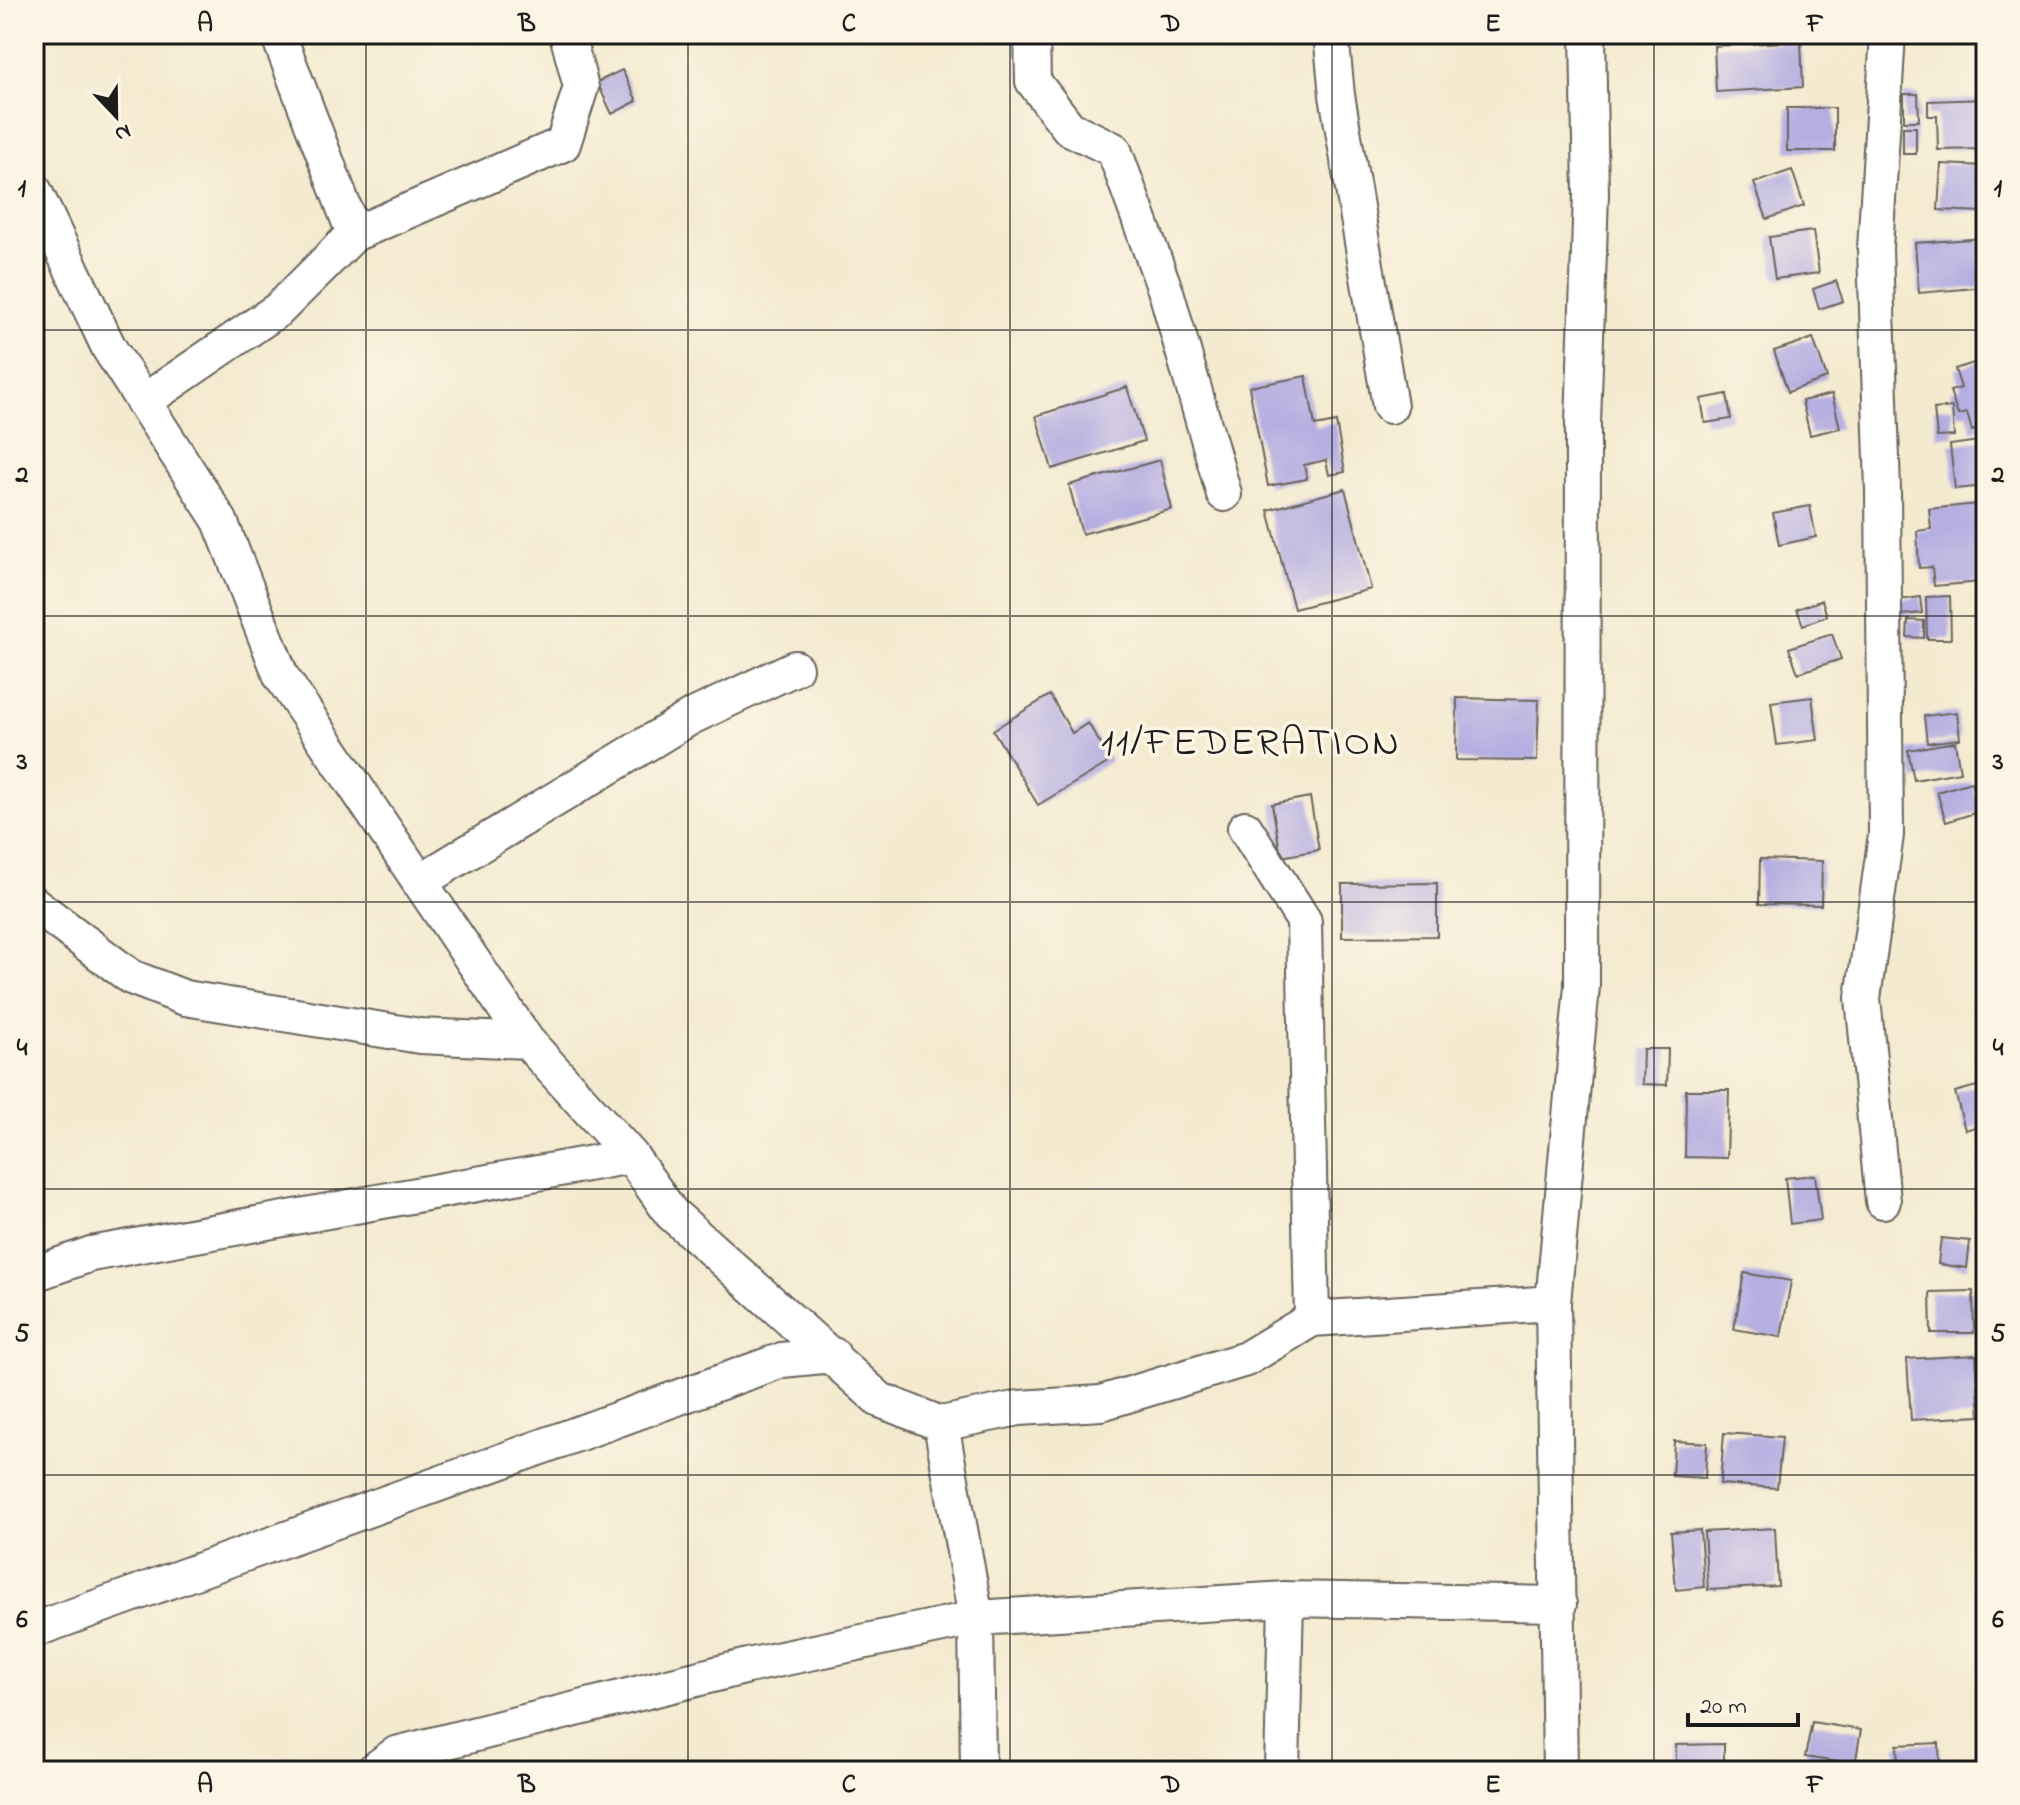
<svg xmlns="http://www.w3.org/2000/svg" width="2020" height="1805" font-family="'Indie Flower',sans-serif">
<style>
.building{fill:#b5aee1}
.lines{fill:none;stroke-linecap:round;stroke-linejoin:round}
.minor-casing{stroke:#68645b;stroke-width:38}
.minor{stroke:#fff;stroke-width:34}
.grid{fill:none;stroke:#1c1c1c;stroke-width:2;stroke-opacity:0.55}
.labels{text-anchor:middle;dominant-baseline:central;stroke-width:7;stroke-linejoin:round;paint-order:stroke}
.quarter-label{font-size:40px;letter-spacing:2px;fill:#1c1c1c;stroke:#fcf5e5}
.neatline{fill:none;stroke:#1c1c1c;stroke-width:3}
.grid-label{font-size:26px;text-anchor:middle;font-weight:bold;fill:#1c1c1c}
</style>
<rect width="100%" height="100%" fill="#fcf5e5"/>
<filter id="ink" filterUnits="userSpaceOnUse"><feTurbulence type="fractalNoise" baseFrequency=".0125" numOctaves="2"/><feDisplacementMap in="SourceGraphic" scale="16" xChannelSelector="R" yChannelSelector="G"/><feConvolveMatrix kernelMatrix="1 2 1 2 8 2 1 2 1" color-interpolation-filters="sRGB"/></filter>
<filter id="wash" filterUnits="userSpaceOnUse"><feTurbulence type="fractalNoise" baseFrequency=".006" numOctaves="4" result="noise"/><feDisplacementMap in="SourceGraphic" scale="32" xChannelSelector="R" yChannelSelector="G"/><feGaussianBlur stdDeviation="1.8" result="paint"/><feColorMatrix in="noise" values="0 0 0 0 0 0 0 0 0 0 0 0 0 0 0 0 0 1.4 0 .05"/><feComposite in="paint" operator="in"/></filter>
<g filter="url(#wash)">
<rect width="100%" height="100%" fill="#f4ead0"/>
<g id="blocks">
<path class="building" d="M1801,41L1803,87L1716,92L1714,46Z
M622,70L637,101L612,114L597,82Z
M1904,94H1918L1919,121H1904Z
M1986,99V149L1938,150L1937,116H1928V101Z
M1787,108H1835V151H1787Z
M1903,127H1916V154H1903Z
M1941,164L1985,166L1983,212L1938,210Z
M1792,170L1804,206L1767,219L1754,183Z
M1813,231L1819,273L1775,279L1769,237Z
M1986,238V287L1919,293L1915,243Z
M1836,281L1843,301L1819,309L1813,289Z
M1813,338L1827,378L1788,392L1774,351Z
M1986,359V427L1972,431L1967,413L1958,415L1950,391L1961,388L1955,369Z
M1306,376L1315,426L1336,422L1345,472L1329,475L1326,460L1304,465L1307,479L1268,486L1249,387Z
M1127,387L1144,441L1052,469L1036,416Z
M1727,394L1731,419L1705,423L1701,399Z
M1832,394L1840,428L1810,435L1802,401Z
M1952,407L1954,436L1937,437L1934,409Z
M1986,440V486L1955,489L1950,445Z
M1160,460L1172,509L1082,534L1069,485Z
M1345,489L1371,589L1294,609L1268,510Z
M1977,504L1979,526H1986V560L1980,561L1981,582L1934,586L1932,567L1919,568L1917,531L1931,529L1929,509Z
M1810,506L1816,537L1779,545L1773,513Z
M1950,596L1951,639H1927L1926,597Z
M1920,597L1922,613L1902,615L1900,600Z
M1822,600L1827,616L1803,625L1797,609Z
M1908,620L1924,621V638L1907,637Z
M1832,634L1841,659L1798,673L1789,648Z
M1050,695L1072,733L1088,723L1111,761L1038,805L993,730Z
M1812,697L1818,740L1777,745L1771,702Z
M1457,698L1539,700L1537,761L1456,760Z
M1957,712L1960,739L1927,743L1924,716Z
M1955,742L1960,772L1914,780L1908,750Z
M1971,782L1981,811L1946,822L1937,792Z
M1310,797L1319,850L1281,857L1272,804Z
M1760,859L1822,861L1821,905L1759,904Z
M1437,883V936L1342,937V884Z
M1643,1049H1668L1667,1085L1642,1084Z
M1984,1084L1986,1124L1965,1130L1955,1092Z
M1686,1090H1729L1727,1158L1685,1157Z
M1815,1175L1821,1220L1790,1224L1785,1178Z
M1941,1238L1970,1241L1967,1268L1938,1264Z
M1744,1273L1791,1281L1781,1337L1734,1329Z
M1973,1291L1974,1333H1931L1930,1292Z
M1976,1355L1980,1416L1911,1420L1907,1359Z
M1724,1433L1782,1437L1777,1488L1720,1484Z
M1674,1441L1707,1443L1705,1478L1672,1476Z
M1775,1528L1778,1586L1708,1590L1704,1532Z
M1700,1530L1704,1587L1676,1590L1671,1532Z
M1812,1722L1861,1730L1855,1765L1805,1757Z
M1939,1743L1940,1771H1898L1897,1745Z
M1724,1744V1771H1676V1745Z"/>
</g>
</g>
<g filter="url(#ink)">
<use href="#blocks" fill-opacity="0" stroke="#68645b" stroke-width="2"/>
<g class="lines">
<g class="minor-casing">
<path id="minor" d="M278,34L354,234
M1032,34L1033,81L1069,128L1114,150L1167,295L1224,494
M1331,34L1337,95L1390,406
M34,190L109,348L220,521L281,676L527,1041
M143,402L279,309L354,234L563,144L581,87L567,34
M1245,828L1304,921L1312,1319
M419,882L691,717L795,668
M34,904L131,977L185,998L420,1036L527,1041L631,1156L671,1213L880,1400L941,1424L1019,1408L1101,1403L1246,1359L1312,1319L1553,1303
M1883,1201L1863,998L1886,835L1883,490L1875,249L1888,34
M34,1274L91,1254L631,1156
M34,1630L782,1360L833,1355
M373,1771L396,1754L748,1666L976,1618L941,1424
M978,1771L976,1618L1286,1599L1559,1604
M1282,1771L1286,1599
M1560,1771L1553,1303L1582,986L1583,423L1591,194L1588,34"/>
</g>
<use href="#minor" class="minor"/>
</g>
</g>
<path class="grid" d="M366,34V1771M688,34V1771M1010,34V1771M1332,34V1771M1654,34V1771M34,330H1986M34,616H1986M34,902H1986M34,1189H1986M34,1475H1986"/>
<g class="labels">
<g class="quarter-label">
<text x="1251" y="744">11/FEDERATION</text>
</g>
</g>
<rect width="2020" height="1805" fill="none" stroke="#fcf5e5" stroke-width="88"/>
<g transform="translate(116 116) rotate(158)" stroke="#fcf5e5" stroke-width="6" paint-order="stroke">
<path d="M0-6L14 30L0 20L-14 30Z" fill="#1c1c1c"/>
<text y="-12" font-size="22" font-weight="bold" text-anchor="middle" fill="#1c1c1c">N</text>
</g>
<path d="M1688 1713v12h110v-12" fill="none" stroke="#1c1c1c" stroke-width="4"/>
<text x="1700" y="1713" font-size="24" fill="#1c1c1c" stroke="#fcf5e5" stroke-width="6" paint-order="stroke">20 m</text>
<rect x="44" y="44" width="1932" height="1717" class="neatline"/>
<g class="grid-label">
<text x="205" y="31">A</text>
<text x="527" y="31">B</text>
<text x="849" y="31">C</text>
<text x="1171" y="31">D</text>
<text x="1493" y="31">E</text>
<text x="1815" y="31">F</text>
<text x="22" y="196">1</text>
<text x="1998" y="196">1</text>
<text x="22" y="482">2</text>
<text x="1998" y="482">2</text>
<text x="22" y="769">3</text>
<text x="1998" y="769">3</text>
<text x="22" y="1055">4</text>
<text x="1998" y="1055">4</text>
<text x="22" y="1341">5</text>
<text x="1998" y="1341">5</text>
<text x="22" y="1627">6</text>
<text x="1998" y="1627">6</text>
<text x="205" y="1792">A</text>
<text x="527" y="1792">B</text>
<text x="849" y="1792">C</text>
<text x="1171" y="1792">D</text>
<text x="1493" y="1792">E</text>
<text x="1815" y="1792">F</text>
</g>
</svg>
